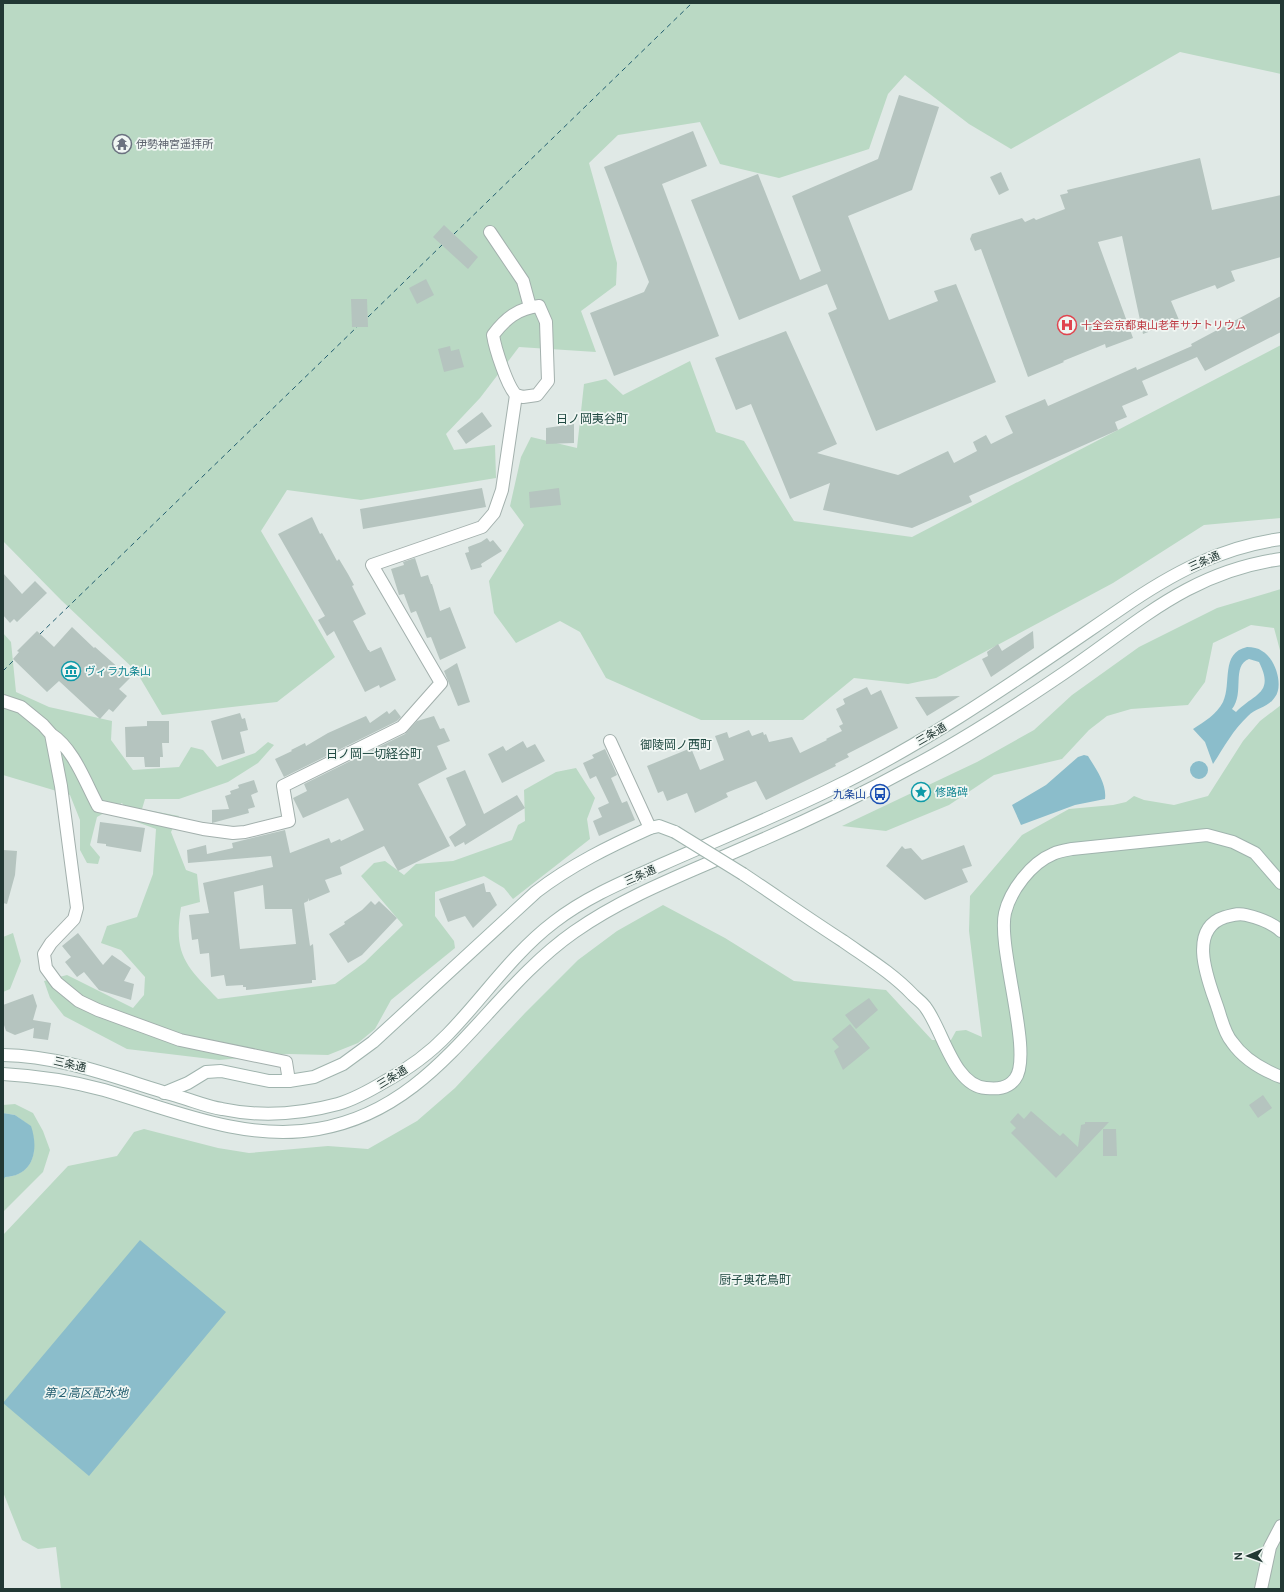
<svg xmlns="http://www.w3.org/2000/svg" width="1284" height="1592" font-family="Cabin,'Noto Sans JP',sans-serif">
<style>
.green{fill:#bad9c4}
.water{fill:#8bbdcb;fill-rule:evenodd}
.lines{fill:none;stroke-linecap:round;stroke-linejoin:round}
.ferry{stroke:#215d6f;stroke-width:1;stroke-dasharray:5 4;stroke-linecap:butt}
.building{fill:#b5c4bf;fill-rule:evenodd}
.street-casing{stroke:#a3b0ad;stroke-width:14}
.secondary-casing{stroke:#a0b4ae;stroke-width:14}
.street{stroke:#fff;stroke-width:12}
.secondary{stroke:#fff;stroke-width:12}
.secondary-bridge-casing{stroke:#a0b4ae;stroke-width:14;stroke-linecap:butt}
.secondary-bridge{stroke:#fff;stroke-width:12}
.labels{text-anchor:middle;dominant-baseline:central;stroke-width:3.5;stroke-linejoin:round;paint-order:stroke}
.worship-label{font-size:11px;fill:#5b616d;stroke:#f0f6f3;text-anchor:start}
.health-label{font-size:11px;fill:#be3a42;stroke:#f0f6f3;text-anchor:start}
.street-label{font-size:11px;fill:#223834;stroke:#f0f6f3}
.culture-label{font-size:11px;fill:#0d838f;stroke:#f0f6f3;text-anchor:start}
.transit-label{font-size:11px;fill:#164399;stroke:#f0f6f3;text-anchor:end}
.neighbourhood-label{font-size:12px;fill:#1f4941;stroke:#f0f6f3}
.water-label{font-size:12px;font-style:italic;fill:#215d6f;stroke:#f0f6f3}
</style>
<rect width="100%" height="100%" fill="#e0e9e6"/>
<path class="green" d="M3,3H1281V74L1180,52L1011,149L969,124L905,75L888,94L869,149L779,178L720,164L700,122L618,135L589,163L617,263L616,285L581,311L596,352L519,347L480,398L446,434L454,450L495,445L496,478L361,500L287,490L261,531L335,657L277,702L162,715L136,671L61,600L3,541Z
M1281,345V518L1204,525L1113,583L936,678L908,684L854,678L803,720H701L606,678L580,632L560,621L516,643L494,613L489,581L524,525L510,506L521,457L531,437L577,448L584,384L606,379L623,395L690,361L716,432L744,441L794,521L912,537Z
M1281,589V654L1274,628L1251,625L1213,643L1205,682L1188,705L1131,709L1107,716L1089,730L1062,759L994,775L949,805L886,831L842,826L977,762L1034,730L1072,695L1139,647L1217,608Z
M3,633L11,642L16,692L49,707L112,721L111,740L133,770L179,767L191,747L203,750L217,767L255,753L268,742L274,745L258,763L228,782L179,799H145L142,809L179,816L171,832L186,870L197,874L200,902L181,907C173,955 186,966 218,999L335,984L365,962L403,925L361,876L374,863L385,861L404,875L416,864L453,861L512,840L518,825L525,821L524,790L556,772L576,768L595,798L587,819L590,839L513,899L504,888L484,876L435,892V916L454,941L455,948L391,1000L375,1029L358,1043L328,1055L289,1054L219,1060L127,1049L64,1016L50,998L44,981L67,975L133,1008L144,995L145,977L121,950L101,943L107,926L137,917L153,874L156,829L134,821L122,803L97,817L90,845L100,857L98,864L87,863L80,850V820L70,795L3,775Z
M1281,705V1589H61L56,1547L38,1549L22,1540L3,1492V1235L68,1166L117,1156L134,1132L144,1129L218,1148L249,1153L328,1146L368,1149L417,1121L455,1088L525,1013L578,960L617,931L663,905L725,938L794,981L886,990L932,1040H951L956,1031L966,1030L982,1037L969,931L970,896L1022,835L1069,809L1113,805L1126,802L1134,796L1144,800L1174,805L1208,796L1243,741L1260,721Z
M13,933L21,961L10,989L3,992V937Z
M15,1104L33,1113L43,1131L50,1150L43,1172L3,1212L4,1177C34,1176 39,1149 30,1126L15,1115L3,1113V1105Z"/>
<path class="water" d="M1247,647C1253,647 1258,648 1262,651C1275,658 1284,685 1275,697C1269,707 1256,708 1248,716C1233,730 1224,747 1213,764L1205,742L1193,729C1204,722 1217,714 1223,702C1232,683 1220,653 1247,647ZM1249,659L1259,662C1275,694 1254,693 1236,712L1232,709C1245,693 1231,666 1249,659Z
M1084,755L1088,756C1096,769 1107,784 1105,799L1075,805L1021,825L1012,805L1046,785L1078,757Z
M1190 770a9 9 0 1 1 18 0a9 9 0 1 1-18 0Z
M3,1113L15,1115L31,1126C39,1149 34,1176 5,1177L3,1181Z
M140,1240L226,1312L89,1476L3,1403Z"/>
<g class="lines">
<path class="ferry" d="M454,234L692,3
M368,317L443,244
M40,634L358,326
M3,671L15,659"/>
</g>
<path class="building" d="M899,95L939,107L912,190L848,216L889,320L938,301L934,291L956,284L996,382L876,431L828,313L837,309L827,284L739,320L691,200L758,174L800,280L821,271L792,196L878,159Z
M693,131L707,166L662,184L719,336L614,376L590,313L644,292L649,282L604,167Z
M1200,158L1212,210L1281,195V257L1231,271L1235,281L1217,289L1215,285L1171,301L1179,320L1143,334L1122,236L1098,242L1133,338L1106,348L1105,344L1063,361L1064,362L1028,377L981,249L975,251L970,239L972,234L1022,218L1025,222L1034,218L1036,220L1065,209L1060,195L1068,193L1067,190Z
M1001,172L1009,190L999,195L990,177Z
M444,225L478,257L468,269L433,237Z
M426,279L434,295L417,304L409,288Z
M1281,296V332L1205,371L1197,357L1142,381L1148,395L1122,406L1127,417L1115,422L1118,430L969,496L972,502L912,528L823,510L830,483L790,499L751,404L736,410L715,358L786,331L837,444L817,453L898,475L948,451L954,463L977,451L973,442L986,435L991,444L1013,433L1005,416L1045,399L1048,406L1136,367L1137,370L1192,346L1191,344Z
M351,299H367L368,327H352Z
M450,346L451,351L459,349L464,367L444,372L438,349Z
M482,412L492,426L466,444L457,431Z
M574,424V443L546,444V428Z
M482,488L486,507L363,529L360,509Z
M559,488L561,505L530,508L529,492Z
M312,517L320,534L322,533L337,561L339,559L348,574L354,585L352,586L366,614L353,621L368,650H369L370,652L381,647L396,680L380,688L379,685L365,692L334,631L327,636L318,620L325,616L278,534Z
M487,538L490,542L493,540L502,551L481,564L482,567L471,570L465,553L469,552L468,547L481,542Z
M415,558L421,577L428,575L431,584H432L440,611L450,607L466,648L440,660L431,637L427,638L416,611L411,613L404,594L399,595L391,569L404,565L403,562Z
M3,573L22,594L35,581L47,593L17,622L14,619L10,623L3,615Z
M72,627L94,648L95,647L130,678L119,689L127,696L113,712L109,709L100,719L59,681L47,692L13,659L19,652L17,651L37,631L54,647Z
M1033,631L1034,648L991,677L982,659L988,656L987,652L998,644L1002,651Z
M457,663L470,702L458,706L444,671Z
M867,687L871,695L881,690L898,728L847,754L849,757L835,764L836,766L766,800L756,781L726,793L728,797L695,813L687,793L667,801L663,791L658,793L647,766L691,748L700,770L724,760L715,736L727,732L729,738L749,730L752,736L763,732L764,735L766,734L769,742L792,737L800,753L827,740L826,739L842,731L839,726L843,724L836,709L845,704L843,699Z
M960,696L927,716L915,697Z
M395,709L401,717L397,721L284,777L275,759L292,751L291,750L305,743L306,746L328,733L366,716L370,723L387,711L389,714Z
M240,713L242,719L245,718L248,730L240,732L245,753L222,760L211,721Z
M434,716L440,729L444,728L450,741L437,746L447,769L418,784L450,846L398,871L384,846L340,867L342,874L325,880L330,892L309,901L308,898V901L304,903L310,946L313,944L316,980H312V983L246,990V987H243V985L226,986L224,975L211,977L209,953L200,954L198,939L192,940L189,915L209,913L203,883L273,867L271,856L188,863L187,850L206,845L207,854L233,848L232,843L285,830L290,853L329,838L331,843L340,839L341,841L364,830L348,798L303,818L293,798L307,791L304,784L405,734L417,721ZM263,885L265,909H292L296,944L240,949L234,892Z
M147,721H169V743H162L163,757H160V767H145L144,757H126L125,727L147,726Z
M523,741L527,748L535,744L545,761L502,783L488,754L503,746L506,751Z
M605,749L617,775L611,778L622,803L627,801L635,820L599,836L593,821L602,817L598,808L609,803L596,776L590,779L583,763L594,758L592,755Z
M465,770L484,814L517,795L525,808L465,845L464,842L455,847L449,837L466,825L446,778Z
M254,780L258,792L251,795L255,807L248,809L249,813L212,823V810L229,809L225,796L231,794L230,791L239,788L238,785Z
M100,822L145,828L141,852L106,846V844L97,843Z
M964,845L972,866L962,869L968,882L925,900L886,866L902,846L905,849L911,848L922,860Z
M3,850L17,851L15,875L7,904L3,903Z
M484,883L486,892H490L497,905L473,928L465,916L448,922L439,899Z
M371,901L375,905L379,901L397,918L362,955L348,963L329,934L345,924L344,922L362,910Z
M78,933L103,965L112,955L131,968L124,981L134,984L131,1000L99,990L84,972L77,977L65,962L71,957L62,946Z
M33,994L37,1006L33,1020L51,1023L48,1040L33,1038L34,1028L15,1035L6,1031L3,1022V1005Z
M869,998L878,1010L856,1029L845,1015Z
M850,1024L870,1048L843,1070L834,1051L839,1047L832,1039Z
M1263,1095L1272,1108L1258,1118L1249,1105Z
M1031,1111L1060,1136L1063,1133L1078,1147L1081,1125L1085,1124V1122H1109L1056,1178L1011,1133L1016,1128L1010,1122L1018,1113L1024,1119Z
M1103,1129H1116L1117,1156H1103Z"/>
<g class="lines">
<g class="street-casing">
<path id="street" d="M490,232L523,281L530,307
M3,701L21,707L43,725L51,734L61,786L77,908L74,919L51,943L44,954L46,968L57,983L79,1001L98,1010L180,1040L286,1062L289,1081
M51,734C74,749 85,782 98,806L203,829L233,833L245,832L289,821L283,786L402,727L441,683L372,565L482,527L494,513L502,490L516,395C507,386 495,348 493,335C505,319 518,308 539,306L546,322L548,381L537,395L523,397L516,395
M610,741L650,828
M1261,1589L1270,1547L1281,1526"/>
</g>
<g class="secondary-casing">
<path id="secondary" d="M743,874C776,896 809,919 843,941C867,958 892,973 913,995C917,999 923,1003 926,1008C943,1031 954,1086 986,1088C997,1089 1007,1089 1015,1079C1034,1055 997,948 1005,913C1010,891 1031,863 1053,854C1059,851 1066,850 1072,849L1207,835L1233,842L1255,853L1281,883
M1281,931C1271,922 1259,918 1246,915C1238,913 1233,915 1225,917C1187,929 1208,980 1217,1006C1221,1017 1224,1033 1232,1042C1243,1058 1263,1070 1281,1077
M3,1055C65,1056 121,1080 180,1097C194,1101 208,1107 222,1109C260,1117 301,1114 338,1104C355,1099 369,1091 384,1082C408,1069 430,1053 448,1034C484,997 512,954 554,922C586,897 625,881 663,864C717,840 771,818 823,793C930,742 1025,674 1122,608C1171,574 1221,547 1281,539
M3,1074C37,1076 71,1081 104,1090C172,1110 245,1142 318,1129C437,1109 483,996 574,932C628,894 690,872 750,845C804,822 857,797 908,769C962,741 1014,707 1064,673C1138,623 1188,572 1281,559
M164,1093L188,1083L206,1072L221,1071L269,1081H289L314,1077L343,1064L373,1042L536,892C571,865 610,846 650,828L659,826L675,832"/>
</g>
<use href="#street" class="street"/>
<use href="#secondary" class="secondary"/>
<g class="secondary-bridge-casing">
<path id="secondary-bridge" d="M675,832L743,874"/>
</g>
<use href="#secondary-bridge" class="secondary-bridge"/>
</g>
<defs>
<g id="temple-ring" transform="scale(1)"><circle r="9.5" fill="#f0f6f3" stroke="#6b7280" stroke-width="1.5"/><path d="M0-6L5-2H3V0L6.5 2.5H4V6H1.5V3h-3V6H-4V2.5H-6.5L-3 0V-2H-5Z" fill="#6b7280"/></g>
<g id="hospital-ring" transform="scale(1)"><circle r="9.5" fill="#f0f6f3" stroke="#e0444e" stroke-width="1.5"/><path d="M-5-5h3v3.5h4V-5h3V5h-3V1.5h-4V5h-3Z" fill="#e0444e"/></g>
<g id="museum-ring" transform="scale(1)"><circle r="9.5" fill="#f0f6f3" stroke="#0f9aa8" stroke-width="1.5"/><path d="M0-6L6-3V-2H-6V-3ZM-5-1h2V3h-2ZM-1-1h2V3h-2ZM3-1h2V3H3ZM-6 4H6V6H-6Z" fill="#0f9aa8"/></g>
<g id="sight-ring" transform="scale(1)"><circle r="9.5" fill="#f0f6f3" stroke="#0f9aa8" stroke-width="1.5"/><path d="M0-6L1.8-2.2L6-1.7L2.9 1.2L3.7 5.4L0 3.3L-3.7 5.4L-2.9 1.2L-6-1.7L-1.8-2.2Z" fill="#0f9aa8"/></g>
<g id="bus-ring" transform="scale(1)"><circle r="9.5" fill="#f0f6f3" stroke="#1a4fb4" stroke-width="1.5"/><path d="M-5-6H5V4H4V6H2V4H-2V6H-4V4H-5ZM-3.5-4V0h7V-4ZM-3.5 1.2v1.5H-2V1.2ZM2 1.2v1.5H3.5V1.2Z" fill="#1a4fb4"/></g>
</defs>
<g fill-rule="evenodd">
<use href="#temple-ring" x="122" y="144"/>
<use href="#hospital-ring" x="1067" y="325"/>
<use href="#museum-ring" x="71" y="671"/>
<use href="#sight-ring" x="921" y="792"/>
<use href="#bus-ring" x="880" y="794"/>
</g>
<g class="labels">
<g class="worship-label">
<text x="136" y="144">伊勢神宮遥拝所</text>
</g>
<g class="health-label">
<text x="1081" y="325">十全会京都東山老年サナトリウム</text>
</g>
<g class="street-label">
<text transform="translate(1204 561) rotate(-24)">三条通</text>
<text transform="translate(931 734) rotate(-30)">三条通</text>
<text transform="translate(640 875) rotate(-24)">三条通</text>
<text transform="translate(70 1064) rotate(13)">三条通</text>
<text transform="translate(392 1077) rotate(-31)">三条通</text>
</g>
<g class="culture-label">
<text x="85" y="671">ヴィラ九条山</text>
<text x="935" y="792">修路碑</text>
</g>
<g class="transit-label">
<text x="866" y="794">九条山</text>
</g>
<g class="neighbourhood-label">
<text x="592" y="418">日ノ岡夷谷町</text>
<text x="676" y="744">御陵岡ノ西町</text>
<text x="374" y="753">日ノ岡一切経谷町</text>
<text x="755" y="1279">厨子奥花鳥町</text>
</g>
<g class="water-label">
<text x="86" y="1392">第２高区配水地</text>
</g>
</g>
<rect width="1284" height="1592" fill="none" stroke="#223834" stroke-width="8"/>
<g transform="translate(1248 1556) rotate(268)" stroke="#f0f6f3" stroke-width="3" paint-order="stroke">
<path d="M0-3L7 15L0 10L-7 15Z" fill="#223834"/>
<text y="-6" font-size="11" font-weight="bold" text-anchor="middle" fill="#223834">N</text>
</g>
</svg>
